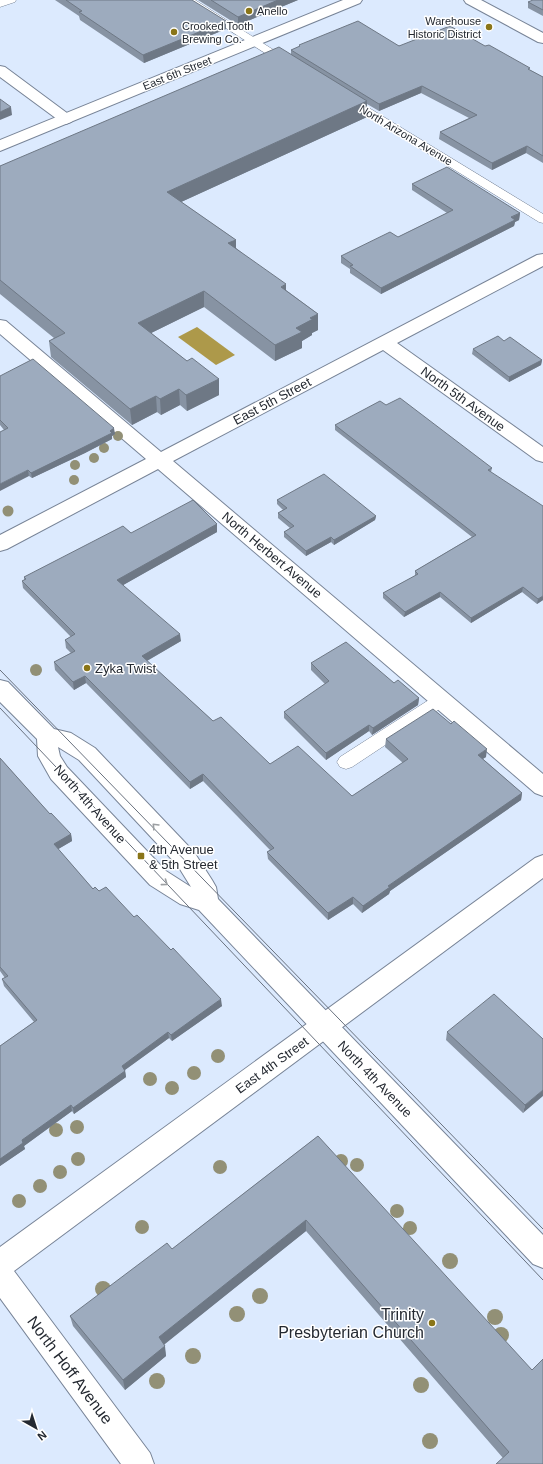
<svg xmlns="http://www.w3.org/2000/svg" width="543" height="1464" font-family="Arial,sans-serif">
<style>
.water{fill:#ad994a}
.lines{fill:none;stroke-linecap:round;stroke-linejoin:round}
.lane-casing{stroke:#788497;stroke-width:1}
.street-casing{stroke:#788497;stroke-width:2}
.secondary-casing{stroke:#788497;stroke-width:2}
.lane{fill:#fff;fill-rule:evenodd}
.street{fill:#fff;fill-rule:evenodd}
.secondary{fill:#fff;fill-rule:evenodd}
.tram{stroke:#69717e;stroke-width:1}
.tree{fill:#929076}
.wall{fill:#8793a3}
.shaded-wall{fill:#6e7885}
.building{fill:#9dabbe;stroke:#6e7885}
.oneway{stroke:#9c9fa2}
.poi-dot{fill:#8a7518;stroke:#fff;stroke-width:1.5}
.labels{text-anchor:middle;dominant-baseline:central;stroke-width:3;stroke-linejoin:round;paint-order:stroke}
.far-poi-label{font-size:11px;fill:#242931;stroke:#fff;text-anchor:start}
.far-street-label{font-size:11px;fill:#242931;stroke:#fff}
.street-label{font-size:13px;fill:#242931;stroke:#fff}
.poi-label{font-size:13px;fill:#242931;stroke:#fff;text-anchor:start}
.near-poi-label{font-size:16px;fill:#242931;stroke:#fff;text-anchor:end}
.near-street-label{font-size:16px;fill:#242931;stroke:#fff}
</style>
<rect width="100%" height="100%" fill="#dceafe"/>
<path class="water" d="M197,327L235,355L216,365L178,337Z"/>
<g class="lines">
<g class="lane-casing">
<path id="lane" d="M0,0H16L15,2L0,7Z
M182,0H195L294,63L292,65H284Z
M347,96L351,97L543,214V223L539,222L343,101L341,99L343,97Z
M441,694L447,696L449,700L447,704L352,767L346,769L340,767L337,762L340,757L435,696Z"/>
</g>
<g class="street-casing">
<path id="street" d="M0,66L5,67L71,116L74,119L71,122L66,124L61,122L0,77Z
M543,254V266L397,343L543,447V462L536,460L383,350L173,461L543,774V796L535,793L158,469L7,549L0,551V535L146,459L0,334V320L6,321L161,452L537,255Z
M543,855V878L14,1271L150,1453L154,1464H121L0,1298V1247L535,858Z"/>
</g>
<g class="secondary-casing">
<path id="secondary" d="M343,0H362L360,3L0,151V140Z
M464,0H481L543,33V43L538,42L466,3Z
M0,680L8,682L54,729L71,733L95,748L194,852L212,880L216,887L218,899L543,1235V1268L533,1264L199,910L180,904L150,885L51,779L38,756L37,739L0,702ZM58,747L79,760L178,866L191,887L166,871L67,767L60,756Z"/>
</g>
<use href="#lane" class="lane"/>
<use href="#street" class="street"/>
<use href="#secondary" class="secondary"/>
<path class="tram" d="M0,670L543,1229
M0,708L543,1280"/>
</g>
<g class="tree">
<circle cx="118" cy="436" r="5"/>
<circle cx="104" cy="448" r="5"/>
<circle cx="94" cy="458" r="5"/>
<circle cx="75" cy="465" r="5"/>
<circle cx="74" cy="480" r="5"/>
<circle cx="8" cy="511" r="5.5"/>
<circle cx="36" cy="670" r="6"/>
<circle cx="218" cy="1056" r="7"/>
<circle cx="194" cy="1073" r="7"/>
<circle cx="150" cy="1079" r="7"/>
<circle cx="172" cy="1088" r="7"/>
<circle cx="77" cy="1127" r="7"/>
<circle cx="56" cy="1130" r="7"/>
<circle cx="78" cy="1159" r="7"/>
<circle cx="341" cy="1161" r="7"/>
<circle cx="357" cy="1165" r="7"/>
<circle cx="220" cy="1167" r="7"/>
<circle cx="60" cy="1172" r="7"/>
<circle cx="40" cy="1186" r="7"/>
<circle cx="19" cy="1201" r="7"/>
<circle cx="397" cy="1211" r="7"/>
<circle cx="142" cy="1227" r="7"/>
<circle cx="410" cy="1228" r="7"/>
<circle cx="450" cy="1261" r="8"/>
<circle cx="103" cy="1289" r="8"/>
<circle cx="260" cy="1296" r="8"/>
<circle cx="237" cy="1314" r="8"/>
<circle cx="495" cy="1317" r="8"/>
<circle cx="501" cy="1335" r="8"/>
<circle cx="193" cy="1356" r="8"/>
<circle cx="157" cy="1381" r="8"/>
<circle cx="421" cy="1385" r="8"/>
<circle cx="430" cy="1441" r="8"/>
</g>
<path class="wall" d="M55,0H192L226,29L144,63L80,20L79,16Z
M198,0H298L238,25Z
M543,0V16L528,8V2Z
M299,45L485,46L543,77V163L526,153L492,170L439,139L440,132L469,118L421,93L379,111L367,104V117L181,202L236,240V248L286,290L318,314V330L312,333V335L302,341V348L275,361L204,307L151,333L187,361L219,379V395L187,411L180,405L161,415L157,412L132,425L51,357L49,341L54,338L0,294V166L291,54V50L299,47Z
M412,184L520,213L519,220L515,222L514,226L381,294L350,273V269L341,263V256L398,237L447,213L412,190Z
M473,349L542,360L541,365L509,382L472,354Z
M0,376L115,434L112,436V439L85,453L32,478L29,476L4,430L0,425Z
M386,405L492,468L491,472L543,600L537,604L522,592L471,623L440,597L404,617L383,598V593L415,576V571L472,537L335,430V425Z
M277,500L376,516L375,520L334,545L331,542L306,556L284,537V532L290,528L278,518V513L283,510L277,504Z
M217,524V532L123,585L181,641L147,661L213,721L270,764L352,796L403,763L385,747L386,739L486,757L483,759L522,793L521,800L390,891L389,894L362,913L353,904L328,920L268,859L267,852L270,850L203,781L190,789L86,683L74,690L55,670L54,662L71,653L66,648L65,640L71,637L23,588L22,581L24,580V577L131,533Z
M311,663L394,683L419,698L418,705L372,735L369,731L326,760L284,718V712L325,684L311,670Z
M0,758L50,814L71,834L72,841L58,849L93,889L99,891L134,917L222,1006L172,1041L169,1038L125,1070L126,1077L74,1114L72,1111L24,1146L25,1149L0,1166V1046L34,1022L4,986L2,979L5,978L0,971Z
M447,1032L543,1039L523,1113L446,1040Z
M318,1136L543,1464L503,1458L306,1231L164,1344L166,1356L125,1390L73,1326L70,1316L172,1249Z"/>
<path class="shaded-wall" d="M278,0H298L238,25V17Z
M226,21V29L144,63L143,55Z
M422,86L421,93L379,111V104Z
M367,101V117L168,208L167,192Z
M11,107L12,115L0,120V112Z
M527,146L526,153L492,170V163Z
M520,213L519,220L515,222L514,226L381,294V288Z
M236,240V255L228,243Z
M286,284V300L281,287Z
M204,291V307L139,339L138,323Z
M318,314V330L312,333V335L302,341V348L275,361V345L296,328L310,318Z
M542,360L541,365L509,382V377Z
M219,379V395L187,411L186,395Z
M179,389L180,405L161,415L160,399Z
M156,396L157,412L132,425L130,409Z
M114,428L115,434L112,436V439L85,453L32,478L31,473Z
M28,470L29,476L0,491V484Z
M376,516L375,520L334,545V540Z
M217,524V532L118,588L117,580Z
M331,537V542L306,556V551Z
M523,587L522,592L471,623V618Z
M440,592V597L404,617L405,612Z
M543,596V600L537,604L538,599Z
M180,634L181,641L143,663L142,656Z
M85,676L86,683L74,690L73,682Z
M419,698L418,705L372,735L373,728Z
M369,725V731L326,760V753Z
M487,749L486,757L477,762L478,755Z
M203,774V781L190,789V782Z
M522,793L521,800L390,891L389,894L362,913L363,906L388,886Z
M71,834L72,841L55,851L54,844Z
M353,897V904L328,920V913Z
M221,999L222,1006L172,1041L171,1035Z
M168,1032L169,1038L122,1072V1066Z
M125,1071L126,1077L74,1114L73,1108Z
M543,1090V1096L523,1113L525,1105Z
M71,1105L72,1111L24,1146L25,1149L0,1166V1159L22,1140Z
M306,1220V1231L160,1348L159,1337Z
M165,1346L166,1356L125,1390L123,1380Z"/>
<path class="building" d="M66,0H192L226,21L143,55L79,12L82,11Z
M211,0H278L238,17Z
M533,0H543V10L528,2Z
M358,21L399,46L450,26L485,46L489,45L530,68L528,69L543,77V156L527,146L492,163L440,132L477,115L422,86L379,104L291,50L300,46L299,45Z
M279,47L367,101L167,192L236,240L228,243L286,284L281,287L318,314L310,318L313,319L296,328L302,332L275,345L204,291L138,323L187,361L192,358L219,379L186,395L179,389L160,399L156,396L130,409L49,341L65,333L0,280V166Z
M0,99L11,107L0,112Z
M447,167L520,213L511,217L515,220L381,288L350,266L353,265L341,256L390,232L398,237L453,210L412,184Z
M498,336L504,341L510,337L542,360L509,377L473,349Z
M33,359L114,428L110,431L112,433L84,447L31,473L28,470L0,484V432L8,428L0,420V376Z
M400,398L492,468L488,470L543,506V596L538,599L523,587L471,618L440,592L405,612L383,593L418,574L415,571L476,535L335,425L380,401L386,405Z
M324,474L376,516L334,540L331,537L306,551L284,532L294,526L278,513L287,508L277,500Z
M193,500L217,524L117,580L180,634L142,656L213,721L221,717L270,764L298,746L352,796L408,759L386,739L433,709L451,724L454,721L487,749L478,755L522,793L388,886L390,887L363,906L353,897L328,913L267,852L274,848L203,774L190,782L85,676L73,682L54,662L75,651L65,640L75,634L22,581L26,579L24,577L123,526L131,533Z
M346,642L394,683L398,680L419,698L373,728L369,725L326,753L284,712L329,681L311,663Z
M0,758L50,814L51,813L71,834L54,844L93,889L95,887L99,891L106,887L134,917L137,915L171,950L173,948L221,999L171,1035L168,1032L122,1066L125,1071L73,1108L71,1105L22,1140L23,1143L0,1159V1046L37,1020L2,979L8,976L0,967Z
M494,994L543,1039V1090L525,1105L447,1032Z
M318,1136L532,1370L543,1359V1464H496L509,1452L306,1220L159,1337L165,1346L123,1380L70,1316L167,1243L172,1249Z"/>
<defs><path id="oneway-chevron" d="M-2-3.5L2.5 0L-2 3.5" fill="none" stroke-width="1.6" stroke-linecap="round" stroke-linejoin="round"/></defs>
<g class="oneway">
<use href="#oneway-chevron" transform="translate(155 826) rotate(-134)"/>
<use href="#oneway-chevron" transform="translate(165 883) rotate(36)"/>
</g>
<g class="poi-dot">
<circle cx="249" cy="11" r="4"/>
<circle cx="489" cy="27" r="4"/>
<circle cx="174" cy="32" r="4"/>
<circle cx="87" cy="668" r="4"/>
<rect x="137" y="852" width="8" height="8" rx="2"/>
<circle cx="432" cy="1323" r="4"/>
</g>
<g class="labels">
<g class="far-poi-label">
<text x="257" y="11">Anello</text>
<text x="481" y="21" text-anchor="end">Warehouse<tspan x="481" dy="13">Historic District</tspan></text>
<text x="182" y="26">Crooked Tooth<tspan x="182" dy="13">Brewing Co.</tspan></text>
</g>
<g class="far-street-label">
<text transform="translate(177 73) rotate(-22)">East 6th Street</text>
<text transform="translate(406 135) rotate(31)">North Arizona Avenue</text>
</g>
<g class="street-label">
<text transform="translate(463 399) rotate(36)">North 5th Avenue</text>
<text transform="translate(272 401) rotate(-28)">East 5th Street</text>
<text transform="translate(272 555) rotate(40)">North Herbert Avenue</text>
<text transform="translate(90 804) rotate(48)">North 4th Avenue</text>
<text transform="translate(272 1065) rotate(-36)">East 4th Street</text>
<text transform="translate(375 1079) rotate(46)">North 4th Avenue</text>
</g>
<g class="poi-label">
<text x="95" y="668">Zyka Twist</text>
<text x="149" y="849">4th Avenue<tspan x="149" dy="15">&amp; 5th Street</tspan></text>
</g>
<g class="near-poi-label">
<text x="424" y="1314">Trinity<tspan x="424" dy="18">Presbyterian Church</tspan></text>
</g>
<g class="near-street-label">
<text transform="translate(70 1370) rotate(53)">North Hoff Avenue</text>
</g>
</g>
<g transform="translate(36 1428) rotate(141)" stroke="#ffffff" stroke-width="3" paint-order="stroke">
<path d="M0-3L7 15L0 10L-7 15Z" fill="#242931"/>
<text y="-6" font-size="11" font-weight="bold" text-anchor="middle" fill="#242931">N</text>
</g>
</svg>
